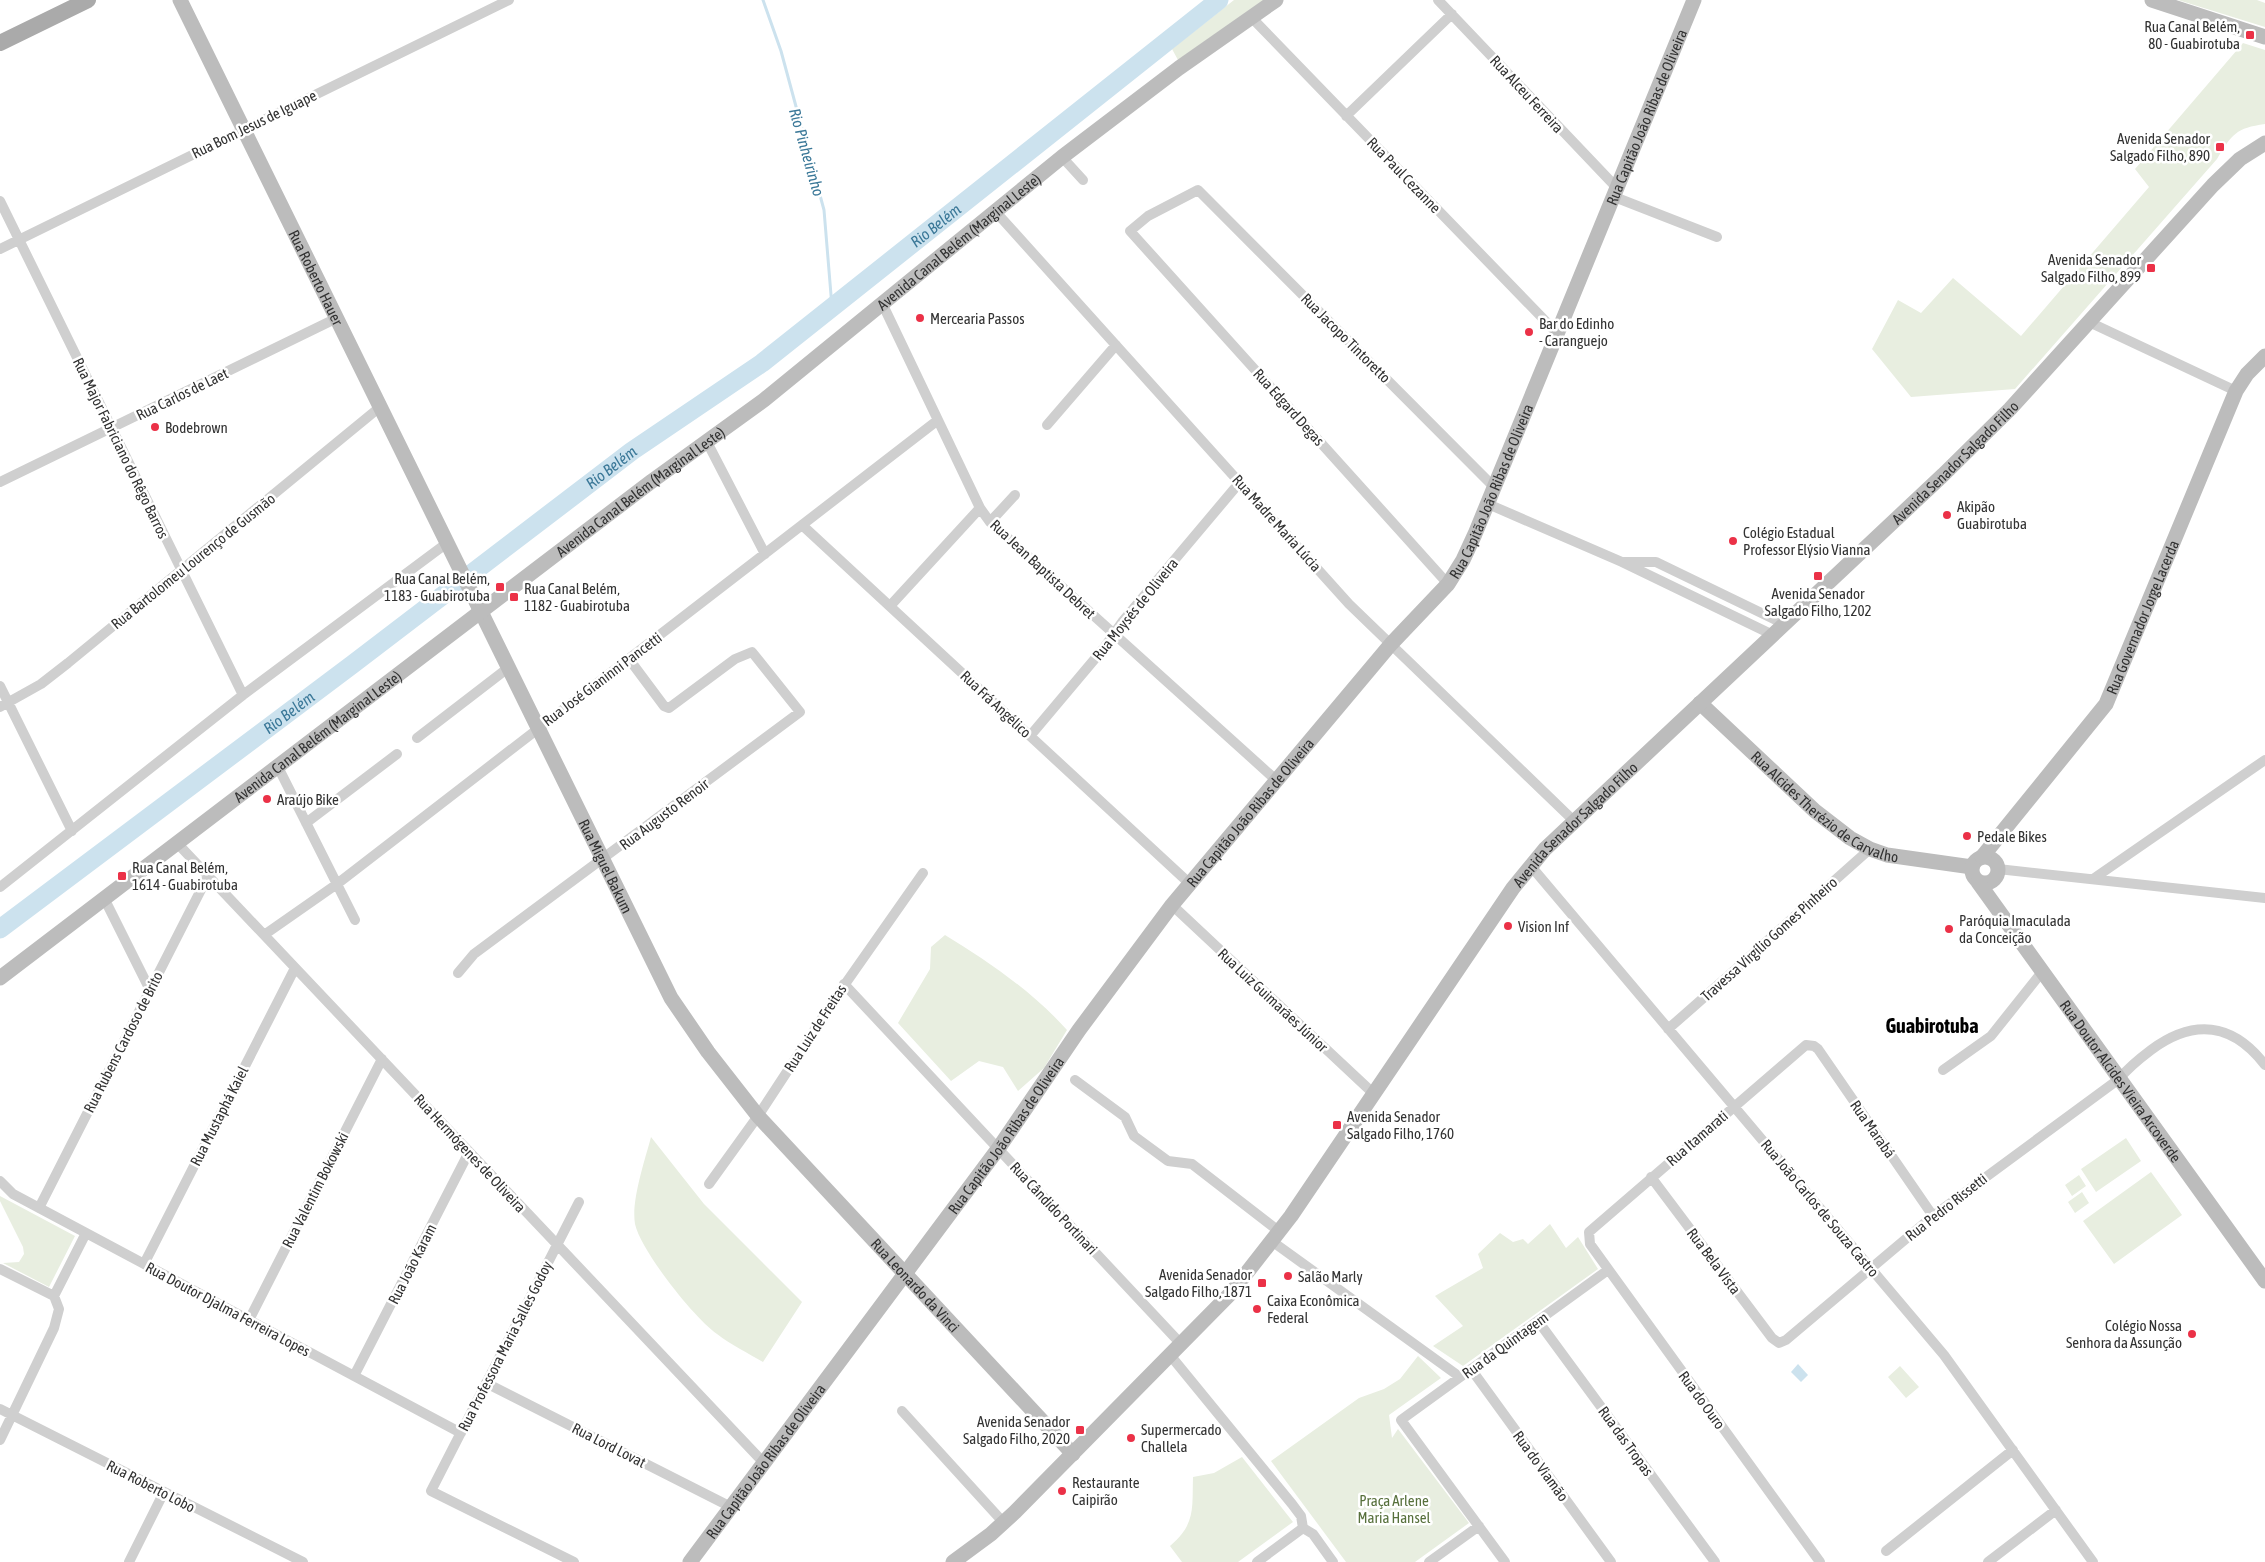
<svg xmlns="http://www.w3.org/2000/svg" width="2265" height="1562" font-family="'Asap Condensed',sans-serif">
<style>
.green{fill:#e8eee0}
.water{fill:#cce2ee}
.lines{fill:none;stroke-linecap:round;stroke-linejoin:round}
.stream{stroke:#cce2ee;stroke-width:3}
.river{stroke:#cce2ee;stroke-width:19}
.street{stroke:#cfcfcf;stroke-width:10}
.secondary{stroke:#bcbcbc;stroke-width:15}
.primary{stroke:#aaa;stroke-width:16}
.poi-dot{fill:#eb3147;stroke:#fff;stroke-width:2}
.labels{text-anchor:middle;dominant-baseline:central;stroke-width:5;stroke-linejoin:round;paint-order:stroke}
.poi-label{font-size:15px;fill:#323232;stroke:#fff;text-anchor:start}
.street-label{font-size:15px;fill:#323232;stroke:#fff}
.park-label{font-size:15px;fill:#57703c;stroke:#fff}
.water-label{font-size:16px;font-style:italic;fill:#3b7898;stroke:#fff}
.district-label{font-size:20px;font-weight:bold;fill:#000;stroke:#fff}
</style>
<rect width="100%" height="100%" fill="#fff"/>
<path class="green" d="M1234,0H1264L1178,60L1172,49Z
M2178,0H2257L2265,3V27Z
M2243,43L2265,50V124C2236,128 2232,134 2217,159L2015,389L1911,397L1872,349L1898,300L1921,313L1953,278L2021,336L2149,187L2135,169Z
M945,935C988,961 1033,992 1067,1030L1044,1068L1018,1091L1003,1067L979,1061L951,1081L898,1023L930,969L931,947Z
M651,1137L704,1204L802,1302L763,1362C748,1353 731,1345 717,1334C694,1318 641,1251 635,1224C631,1201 645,1160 651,1137Z
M2126,1138L2141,1161L2096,1192L2081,1169Z
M2151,1172L2182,1215L2114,1264L2083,1221Z
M2079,1175L2086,1186L2072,1196L2065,1185Z
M2082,1192L2089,1203L2075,1213L2068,1202Z
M0,1196L75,1236L49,1287L3,1263L19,1262L24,1254L23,1247L0,1201Z
M1550,1224L1566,1248L1578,1237L1598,1269L1463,1366L1433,1346L1463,1326L1435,1296L1483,1268L1478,1254L1500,1233L1513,1242L1523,1239L1528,1244Z
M1418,1356L1441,1378L1389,1415L1392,1438L1398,1429L1469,1523L1415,1562H1346L1271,1461L1359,1398L1384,1389L1400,1379Z
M1900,1366L1919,1387L1906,1398L1888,1377Z
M1242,1457L1293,1522L1238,1562H1182L1170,1546C1196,1524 1192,1508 1193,1477L1214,1473Z"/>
<path class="water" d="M1798,1364L1808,1375L1801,1382L1791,1372Z"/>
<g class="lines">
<path class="stream" d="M763,0L781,51L824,210L832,307"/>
<path class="river" id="s1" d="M0,929L353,664L632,451L762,363L1219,0"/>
<path class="street" d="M1438,0L1616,187
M1251,17L1557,333
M1346,116L1452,14
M1062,157L1083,180
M1612,196L1717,237
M0,201L243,695
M995,211L1349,604L1574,821
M0,249L509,0
M882,303L980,508L990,522L1276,780
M2089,322L2236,391
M1047,425L1116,345
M707,442L765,554
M0,482L337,318
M1488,504L1622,562L1773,635
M990,522L1015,495
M802,525L1189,883
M1624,562H1656L1784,624
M1448,584L1130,231L1148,216L1198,190L1494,487
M890,606L980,508
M0,686L72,831
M0,707L41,684L68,663L380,407
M1030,736L1104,648L1123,621L1240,482
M417,738L508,668
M278,767L355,920
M306,823L397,754
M177,843L764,1463
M1530,865L1944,1355L2093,1562
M1998,869L2265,898
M2093,879L2265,760
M0,887L243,695L447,543
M104,898L150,990
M1172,905L1374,1094
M264,935L337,884L938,420
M458,973L474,954L800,712L752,652L735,659L669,708L664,706L629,659
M844,984L1181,1344
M1668,1029C1736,970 1802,909 1870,849
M1943,1070L1991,1036L2042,972
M1075,1080L1125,1117L1134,1136L1168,1161L1192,1164L1280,1232
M1651,1177L1772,1338L1779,1343L1786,1340L1933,1216L2119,1079C2129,1067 2139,1059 2151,1050C2193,1019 2232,1022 2265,1065
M0,1181L13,1194L461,1433
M709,1184L758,1116L836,997L923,873
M39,1208L208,876
M1273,1242L1460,1377
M144,1264L295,968
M0,1269L54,1296
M249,1320L382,1059
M1538,1321L1715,1562
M1170,1355L1292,1504L1301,1516L1303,1528L1313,1534L1333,1562
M1471,1369L1611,1562
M354,1376L469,1152
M486,1383L731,1507
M0,1409L303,1562
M902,1411L1004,1523
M0,1440L54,1328L59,1309L54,1296L86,1233
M1886,1551L2013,1450
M129,1562L164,1492
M574,1562L431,1491L579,1202
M1257,1562L1303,1528
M1429,1562L1479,1526
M1505,1562L1401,1420L1608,1270
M1820,1562L1590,1244L1589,1232L1806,1045L1814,1046L1818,1049L1933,1216
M1988,1562L2056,1510"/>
<g class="secondary">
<path id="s2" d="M180,0L671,998L708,1052L758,1116L1073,1454"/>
<path d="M2152,0L2265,37"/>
<path id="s3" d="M1700,703L1815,811L1850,838L1870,849L1887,855L1972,867"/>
<circle cx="1985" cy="870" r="13"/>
<path id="s4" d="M1982,857L2106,704L2236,391L2247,374L2265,356"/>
<path id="s5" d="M1978,882L2265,1281"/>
<path id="s6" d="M0,978L652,481L764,400L1062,157L1179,68L1276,0"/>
<path id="s7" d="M690,1562L998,1149L1079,1030L1172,905L1391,644L1448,584L1463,560L1475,534L1694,0"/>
<path id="s8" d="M953,1562L991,1534L1015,1512L1231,1293L1291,1216L1513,888L1545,849L1943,475L2010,409L2213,185L2240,159L2265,143"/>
</g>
<path class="primary" d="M0,43L88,0"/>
</g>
<g class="poi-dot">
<rect x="2245" y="30" width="10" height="10" rx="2.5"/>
<rect x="2215" y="142" width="10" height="10" rx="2.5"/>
<rect x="2146" y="263" width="10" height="10" rx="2.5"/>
<circle cx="920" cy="318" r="5"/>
<circle cx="1529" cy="332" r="5"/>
<circle cx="155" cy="427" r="5"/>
<circle cx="1947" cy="515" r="5"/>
<circle cx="1733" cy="541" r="5"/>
<rect x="1813" y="571" width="10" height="10" rx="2.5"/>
<rect x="495" y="582" width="10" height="10" rx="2.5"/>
<rect x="509" y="592" width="10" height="10" rx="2.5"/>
<circle cx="267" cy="799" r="5"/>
<circle cx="1967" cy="836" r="5"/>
<rect x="117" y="871" width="10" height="10" rx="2.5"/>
<circle cx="1508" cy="926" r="5"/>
<circle cx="1949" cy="929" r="5"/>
<rect x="1332" y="1120" width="10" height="10" rx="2.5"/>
<circle cx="1288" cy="1276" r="5"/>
<rect x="1257" y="1278" width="10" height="10" rx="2.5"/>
<circle cx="1257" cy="1309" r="5"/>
<circle cx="2192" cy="1334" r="5"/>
<rect x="1075" y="1425" width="10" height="10" rx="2.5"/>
<circle cx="1131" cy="1438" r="5"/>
<circle cx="1062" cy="1491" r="5"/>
</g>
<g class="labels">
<g class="poi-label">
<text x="2240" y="26" text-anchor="end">Rua Canal Belém,<tspan x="2240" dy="17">80 - Guabirotuba</tspan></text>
<text x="2210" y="138" text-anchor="end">Avenida Senador<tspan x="2210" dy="17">Salgado Filho, 890</tspan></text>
<text x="2141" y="259" text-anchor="end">Avenida Senador<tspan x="2141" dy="17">Salgado Filho, 899</tspan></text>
<text x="930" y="318">Mercearia Passos</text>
<text x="1539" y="323">Bar do Edinho<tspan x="1539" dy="17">- Caranguejo</tspan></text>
<text x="165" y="427">Bodebrown</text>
<text x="1957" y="506">Akipão<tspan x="1957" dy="17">Guabirotuba</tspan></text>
<text x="1743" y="532">Colégio Estadual<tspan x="1743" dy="17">Professor Elýsio Vianna</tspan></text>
<text x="490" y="578" text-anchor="end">Rua Canal Belém,<tspan x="490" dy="17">1183 - Guabirotuba</tspan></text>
<text x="524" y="588">Rua Canal Belém,<tspan x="524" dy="17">1182 - Guabirotuba</tspan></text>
<text x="1818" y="593" text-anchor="middle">Avenida Senador<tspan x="1818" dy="17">Salgado Filho, 1202</tspan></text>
<text x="277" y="799">Araújo Bike</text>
<text x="1977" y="836">Pedale Bikes</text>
<text x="132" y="867">Rua Canal Belém,<tspan x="132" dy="17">1614 - Guabirotuba</tspan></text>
<text x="1959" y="920">Paróquia Imaculada<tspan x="1959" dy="17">da Conceição</tspan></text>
<text x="1518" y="926">Vision Inf</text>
<text x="1347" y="1116">Avenida Senador<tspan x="1347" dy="17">Salgado Filho, 1760</tspan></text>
<text x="1252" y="1274" text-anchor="end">Avenida Senador<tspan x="1252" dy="17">Salgado Filho, 1871</tspan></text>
<text x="1298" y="1276">Salão Marly</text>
<text x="1267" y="1300">Caixa Econômica<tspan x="1267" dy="17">Federal</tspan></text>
<text x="2182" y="1325" text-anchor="end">Colégio Nossa<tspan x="2182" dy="17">Senhora da Assunção</tspan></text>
<text x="1070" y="1421" text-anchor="end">Avenida Senador<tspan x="1070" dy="17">Salgado Filho, 2020</tspan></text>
<text x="1141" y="1429">Supermercado<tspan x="1141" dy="17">Challela</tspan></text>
<text x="1072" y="1482">Restaurante<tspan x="1072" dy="17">Caipirão</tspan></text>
</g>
<g class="street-label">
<text transform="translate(1527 94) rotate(47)">Rua Alceu Ferreira</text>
<text stroke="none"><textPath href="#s7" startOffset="1746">Rua Capitão João Ribas de Oliveira</textPath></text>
<text transform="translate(254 124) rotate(-26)">Rua Bom Jesus de Iguape</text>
<text transform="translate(1404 175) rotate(46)">Rua Paul Cezanne</text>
<text stroke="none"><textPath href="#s6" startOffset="1209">Avenida Canal Belém (Marginal Leste)</textPath></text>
<text stroke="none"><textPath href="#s2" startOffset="309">Rua Roberto Hauer</textPath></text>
<text transform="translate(1346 338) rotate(45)">Rua Jacopo Tintoretto</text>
<text transform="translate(182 394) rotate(-26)">Rua Carlos de Laet</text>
<text transform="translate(1289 407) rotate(48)">Rua Edgard Degas</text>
<text transform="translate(121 448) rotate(64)">Rua Major Fabriciano do Rêgo Barros</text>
<text stroke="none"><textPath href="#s8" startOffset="1495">Avenida Senador Salgado Filho</textPath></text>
<text stroke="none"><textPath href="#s7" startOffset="1341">Rua Capitão João Ribas de Oliveira</textPath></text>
<text stroke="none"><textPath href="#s6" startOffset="804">Avenida Canal Belém (Marginal Leste)</textPath></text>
<text transform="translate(1277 523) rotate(48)">Rua Madre Maria Lúcia</text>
<text transform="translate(193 561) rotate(-39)">Rua Bartolomeu Lourenço de Gusmão</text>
<text transform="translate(1043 569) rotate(43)">Rua Jean Baptista Debret</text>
<text transform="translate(1135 609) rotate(-51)">Rua Moysés de Oliveira</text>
<text stroke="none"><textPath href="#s4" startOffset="291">Rua Governador Jorge Lacerda</textPath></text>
<text transform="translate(602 679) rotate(-37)">Rua José Gianinni Pancetti</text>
<text transform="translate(996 704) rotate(43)">Rua Frá Angélico</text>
<text stroke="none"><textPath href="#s6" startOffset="399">Avenida Canal Belém (Marginal Leste)</textPath></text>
<text stroke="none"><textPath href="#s3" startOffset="164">Rua Alcides Therézio de Carvalho</textPath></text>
<text stroke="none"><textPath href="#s7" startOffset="936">Rua Capitão João Ribas de Oliveira</textPath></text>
<text transform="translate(664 814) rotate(-37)">Rua Augusto Renoir</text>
<text stroke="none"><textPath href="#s8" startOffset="970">Avenida Senador Salgado Filho</textPath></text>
<text stroke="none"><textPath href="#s2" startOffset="965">Rua Miguel Bakum</textPath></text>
<text transform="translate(1769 939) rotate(-42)">Travessa Virgílio Gomes Pinheiro</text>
<text transform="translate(1273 1000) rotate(43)">Rua Luiz Guimarães Júnior</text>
<text transform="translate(815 1028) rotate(-57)">Rua Luiz de Freitas</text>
<text transform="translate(123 1042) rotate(-63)">Rua Rubens Cardoso de Brito</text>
<text stroke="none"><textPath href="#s5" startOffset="245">Rua Doutor Alcides Vieira Arcoverde</textPath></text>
<text transform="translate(219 1116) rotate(-63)">Rua Mustaphá Kaiel</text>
<text transform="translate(1873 1129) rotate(55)">Rua Marabá</text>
<text stroke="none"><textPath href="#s7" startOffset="531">Rua Capitão João Ribas de Oliveira</textPath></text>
<text transform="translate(1697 1138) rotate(-41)">Rua Itamarati</text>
<text transform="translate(470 1153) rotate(47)">Rua Hermógenes de Oliveira</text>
<text transform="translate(315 1190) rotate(-63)">Rua Valentim Bokowski</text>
<text transform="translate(1946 1207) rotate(-38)">Rua Pedro Rissetti</text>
<text transform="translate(1054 1208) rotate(47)">Rua Cândido Portinari</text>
<text transform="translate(1820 1208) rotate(50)">Rua João Carlos de Souza Castro</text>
<text transform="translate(1714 1261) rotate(53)">Rua Bela Vista</text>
<text transform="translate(412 1264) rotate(-63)">Rua João Karam</text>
<text stroke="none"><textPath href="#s2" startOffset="1490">Rua Leonardo da Vinci</textPath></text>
<text transform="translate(228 1309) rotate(28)">Rua Doutor Djalma Ferreira Lopes</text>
<text transform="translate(1505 1345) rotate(-36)">Rua da Quintagem</text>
<text transform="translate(505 1346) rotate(-63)">Rua Professora Maria Salles Godoy</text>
<text transform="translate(1702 1400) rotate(54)">Rua do Ouro</text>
<text transform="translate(1626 1441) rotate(54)">Rua das Tropas</text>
<text transform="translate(609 1445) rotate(27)">Rua Lord Lovat</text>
<text stroke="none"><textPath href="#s7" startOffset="126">Rua Capitão João Ribas de Oliveira</textPath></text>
<text transform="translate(1541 1466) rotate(54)">Rua do Viamão</text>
<text transform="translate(151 1486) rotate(27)">Rua Roberto Lobo</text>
</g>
<g class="park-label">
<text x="1394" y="1500">Praça Arlene<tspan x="1394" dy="17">Maria Hansel</tspan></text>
</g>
<g class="water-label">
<text transform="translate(807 152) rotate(74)">Rio Pinheirinho</text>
<text stroke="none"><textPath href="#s1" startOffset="1171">Rio Belém</textPath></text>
<text stroke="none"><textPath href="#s1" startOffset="766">Rio Belém</textPath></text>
<text stroke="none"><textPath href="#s1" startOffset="361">Rio Belém</textPath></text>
</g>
<g class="district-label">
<text x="1932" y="1025">Guabirotuba</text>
</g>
</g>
</svg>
